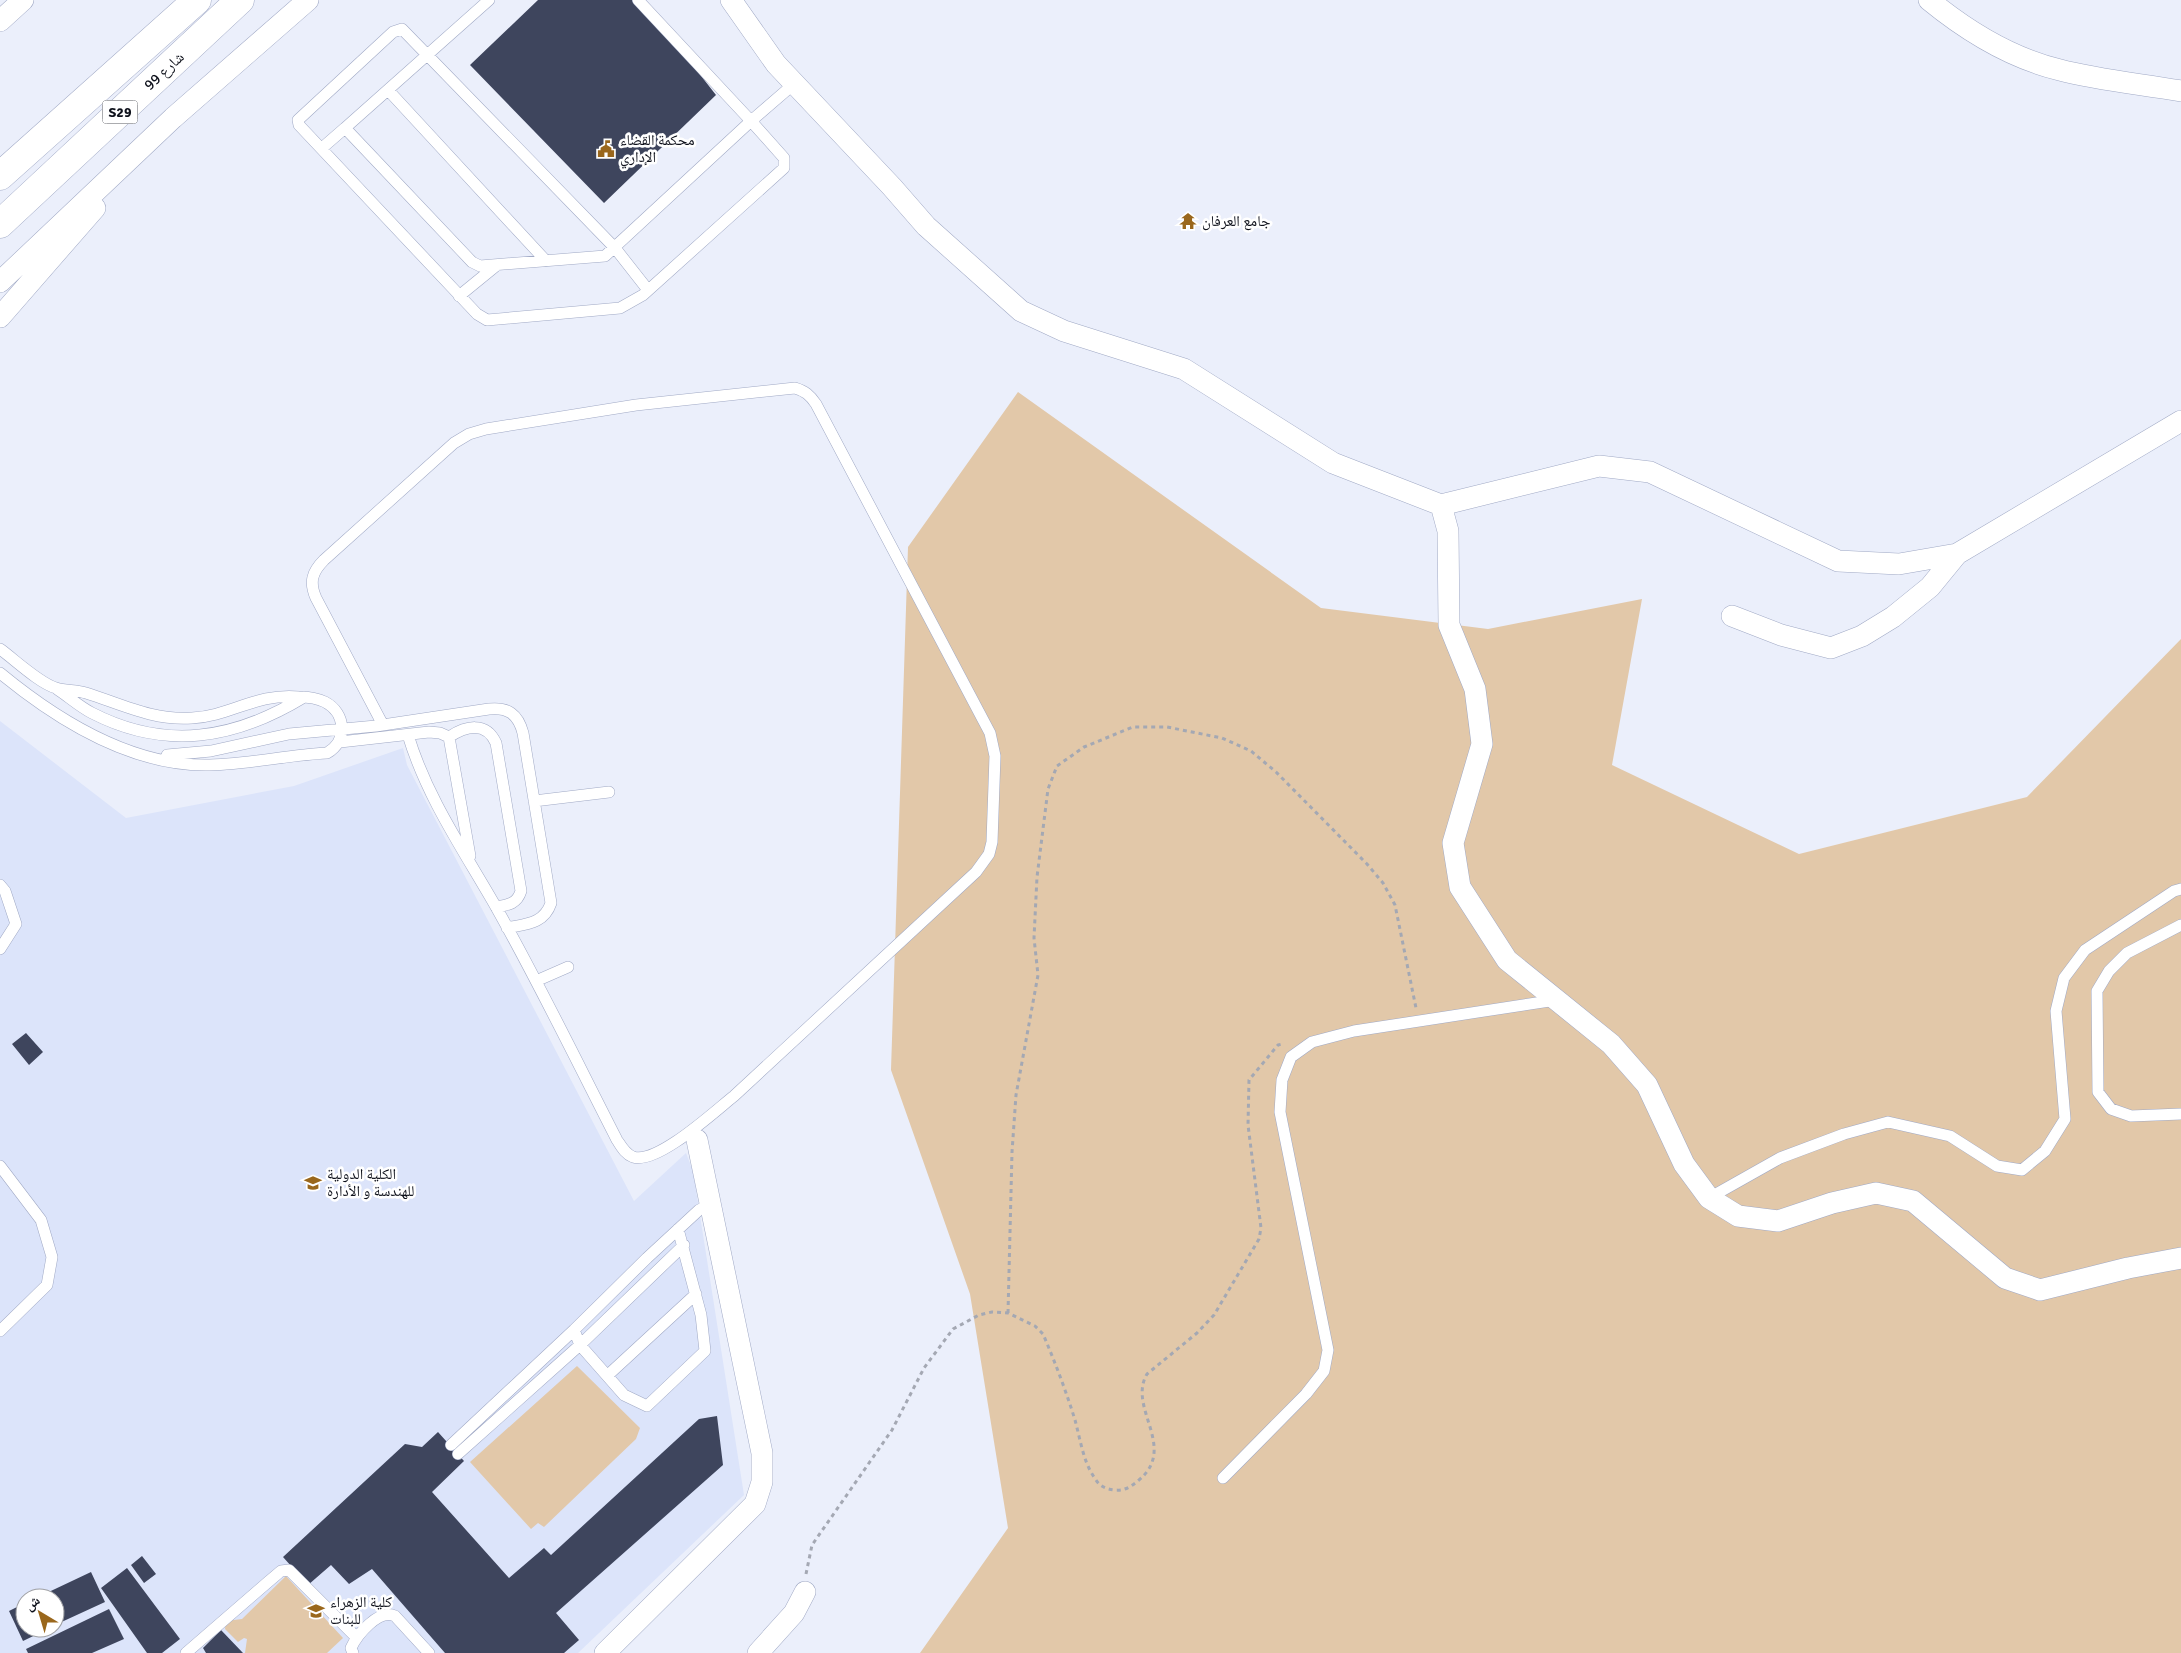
<svg xmlns="http://www.w3.org/2000/svg" width="2181" height="1653" font-family="Signika,'Noto Naskh Arabic',sans-serif">
<style>
.built{fill:#dce4fa;fill-rule:evenodd}
.green{fill:#e2c8a9}
.building{fill:#3e455d}
.lines{fill:none;stroke-linecap:round;stroke-linejoin:round}
.service-casing{stroke:#a0a9c5;stroke-width:12}
.minor-casing{stroke:#a0a9c5;stroke-width:22}
.primary-casing{stroke:#a0a9c5;stroke-width:29}
.path{stroke:#a4a8b3;stroke-width:3;stroke-dasharray:4 4;stroke-linecap:butt}
.service{stroke:#fff;stroke-width:11}
.minor{stroke:#fff;stroke-width:21}
.primary{stroke:#fff;stroke-width:28}
.labels{text-anchor:middle;dominant-baseline:central;stroke-width:5;stroke-linejoin:round;paint-order:stroke}
.shield{fill:#fff;stroke:#56585f;stroke-width:1}
.shield-label{font-size:14px;font-weight:bold;fill:#0e111b}
.street-label{font-size:15px;fill:#0e111b;stroke:#fff}
.poi-label{font-size:15px;fill:#0e111b;stroke:#fff;text-anchor:start}
</style>
<rect width="100%" height="100%" fill="#ebeffb"/>
<path class="built" d="M0,721L126,818L294,786L403,748L407,765L634,1201L686,1153L693,1171L744,1495L578,1653H0ZM25,1598H55V1628H25Z"/>
<path class="green" d="M1018,392L1321,608L1488,629L1642,599L1612,765L1799,854L2027,797L2181,639V1653H920L1008,1528L970,1294L891,1070L908,547Z
M577,1366L640,1428L636,1439L544,1527L538,1523L531,1529L470,1462Z
M286,1576L343,1638L327,1653H245L247,1639L244,1638L238,1642L225,1629L226,1621L242,1619Z"/>
<path class="building" d="M538,0H632L662,26L716,95L604,203L470,65Z
M26,1033L43,1052L29,1065L12,1044Z
M717,1416L723,1465L556,1613L579,1640L564,1653H445L372,1569L349,1584L331,1565L308,1585L283,1557L405,1444L422,1447L438,1432L464,1461L432,1492L509,1578L544,1548L551,1555L699,1419Z
M142,1556L156,1574L144,1583L131,1565Z
M127,1568L180,1639L162,1653H147L101,1588Z
M91,1572L105,1602L55,1625V1598H36Z
M25,1603V1628H50L23,1641L9,1611Z
M109,1609L124,1639L92,1653H28L26,1649Z
M221,1630L243,1653H206L203,1648Z"/>
<g class="lines">
<g class="service-casing">
<path id="service" d="M489,0L345,128L472,262L480,266L605,256L751,121L638,0
M388,90L546,261
M322,148L345,128
M648,290L615,248L402,29L393,32L298,120L299,125L477,314L487,320L620,308L643,295L784,168V158L751,121L795,83
M459,296L497,265
M0,649C14,659 39,683 56,688C65,691 76,690 86,693C121,704 154,721 192,718C231,716 255,693 299,697C307,697 317,698 325,702C346,713 348,741 327,753C286,755 246,765 205,765C129,765 57,720 0,673
M57,689C69,697 80,707 92,713C166,751 235,739 304,697
M383,725L316,598C309,582 312,572 324,560L454,443L469,434L486,429L636,405L795,388C805,391 810,395 816,404L990,733L995,756L992,842L989,854L976,872L734,1096C715,1111 657,1165 633,1157C625,1154 621,1146 617,1140C577,1062 539,983 496,907C464,851 427,798 408,735
M449,737C466,726 486,721 496,743L521,891C517,904 508,905 496,907
M449,737L470,856
M340,742L429,732L440,733L449,737
M167,755L211,751L289,734L376,726L489,709C508,707 518,714 523,733L551,903C544,924 526,924 507,928
M534,801L609,792
M0,885L5,891L16,924L0,949
M2181,925L2127,953L2109,971L2097,991L2098,1092L2111,1109L2131,1116L2181,1114
M536,981L568,967
M0,1166L41,1220L52,1257L47,1285L0,1331
M1709,1198L1780,1158L1844,1134L1888,1122L1950,1136L1997,1166L2022,1170L2045,1151L2065,1119L2056,1011L2064,978L2085,950L2174,891L2181,889
M574,1330L580,1345L624,1395L647,1406L705,1351L701,1315L678,1229
M608,1375L696,1294
M451,1445L574,1330L647,1258L699,1210L711,1204
M458,1454L580,1345L684,1245
M1223,1478L1306,1394L1324,1371L1328,1350L1280,1112L1282,1080L1291,1057L1312,1042L1354,1031L1556,1000
M186,1653L268,1582L281,1571L289,1570L356,1637
M353,1653L351,1648C357,1635 379,1608 395,1616L429,1653"/>
</g>
<g class="minor-casing">
<path id="minor" d="M731,0L776,64L892,187L926,226L1021,311L1064,331L1184,369L1333,463L1441,505L1599,466L1650,472L1838,561L1899,564L1957,554L2181,421
M1929,0C1968,32 2010,58 2060,70C2098,80 2141,84 2181,91
M0,21L23,0
M0,282L173,118L308,0
M0,317L95,208
M1441,505L1448,531L1449,625L1475,689L1482,744L1453,843L1460,887L1507,960L1611,1044L1647,1085L1684,1164L1709,1198L1738,1216L1778,1221L1832,1203L1876,1193L1913,1201L2005,1278L2040,1290L2128,1268L2181,1258
M1732,616L1781,635L1831,648L1862,636L1893,617L1930,587L1957,554
M605,1653L755,1504L762,1482V1453L697,1140
M758,1653L794,1613L805,1592"/>
</g>
<g class="primary-casing">
<path id="primary" d="M0,176L197,0
M0,224L240,0"/>
</g>
<path class="path" d="M1008,1313L1012,1152L1016,1095L1038,975L1034,938L1037,877L1048,789L1057,766L1084,747L1133,727H1167L1222,738L1251,751L1276,772L1367,864L1383,883L1395,905L1416,1008
M806,1574L812,1545L892,1430L924,1368L953,1329L979,1315L992,1312L1008,1313L1035,1326L1043,1334C1055,1362 1066,1391 1075,1420C1080,1438 1083,1461 1094,1477C1099,1486 1105,1489 1115,1490C1125,1491 1132,1486 1139,1480C1178,1447 1127,1408 1147,1374L1197,1333L1214,1315L1259,1239L1261,1228L1248,1125L1249,1080L1278,1045L1282,1044"/>
<use href="#service" class="service"/>
<use href="#minor" class="minor"/>
<use href="#primary" class="primary"/>
</g>
<defs>
<g id="civic-bare" transform="scale(1.35)"><path d="M-.6-6.5H3V-4.5H.6V-3L4-1V1h2V6H-6V1h2V-1L-.6-3ZM-1.2 2.5V6h2.4V2.5Z" fill="#9a671c" stroke="#fff" stroke-width="2.5" paint-order="stroke"/></g>
<g id="temple-bare" transform="scale(1.35)"><path d="M0-6L5-2H3V0L6.5 2.5H4V6H1.5V3h-3V6H-4V2.5H-6.5L-3 0V-2H-5Z" fill="#9a671c" stroke="#fff" stroke-width="2.5" paint-order="stroke"/></g>
<g id="university-bare" transform="scale(1.35)"><path d="M0-5L7-2L0 1L-7-2ZM-4 1L0 2.5L4 1V4Q0 6-4 4Z" fill="#9a671c" stroke="#fff" stroke-width="2.5" paint-order="stroke"/></g>
</defs>
<g fill-rule="evenodd">
<use href="#civic-bare" x="606" y="149"/>
<use href="#temple-bare" x="1188" y="221"/>
<use href="#university-bare" x="313" y="1183"/>
<use href="#university-bare" x="316" y="1611"/>
</g>
<g class="labels">
<rect class="shield" x="102.5" y="100.5" width="35" height="23" rx="4"/>
<g class="shield-label">
<text x="120" y="112">S29</text>
</g>
<g class="street-label">
<text transform="translate(164 71) rotate(-43)">99 شارع</text>
</g>
<g class="poi-label">
<text x="620" y="140">محكمة القضاء<tspan x="620" dy="17">الإداري</tspan></text>
<text x="1202" y="221">جامع العرفان</text>
<text x="327" y="1174">الكلية الدولية<tspan x="327" dy="17">للهندسة و الأدارة</tspan></text>
<text x="330" y="1602">كلية الزهراء<tspan x="330" dy="17">للبنات</tspan></text>
</g>
</g>
<g transform="translate(40 1613) rotate(322)"><circle r="24" fill="#ffffff" stroke="#9fa0a4"/>
<path d="M0-4L9 19L0 12L-9 19Z" fill="#9a671c"/>
<text y="-8" font-size="14" font-weight="bold" text-anchor="middle" fill="#0e111b">ش</text>
</g>
</svg>
